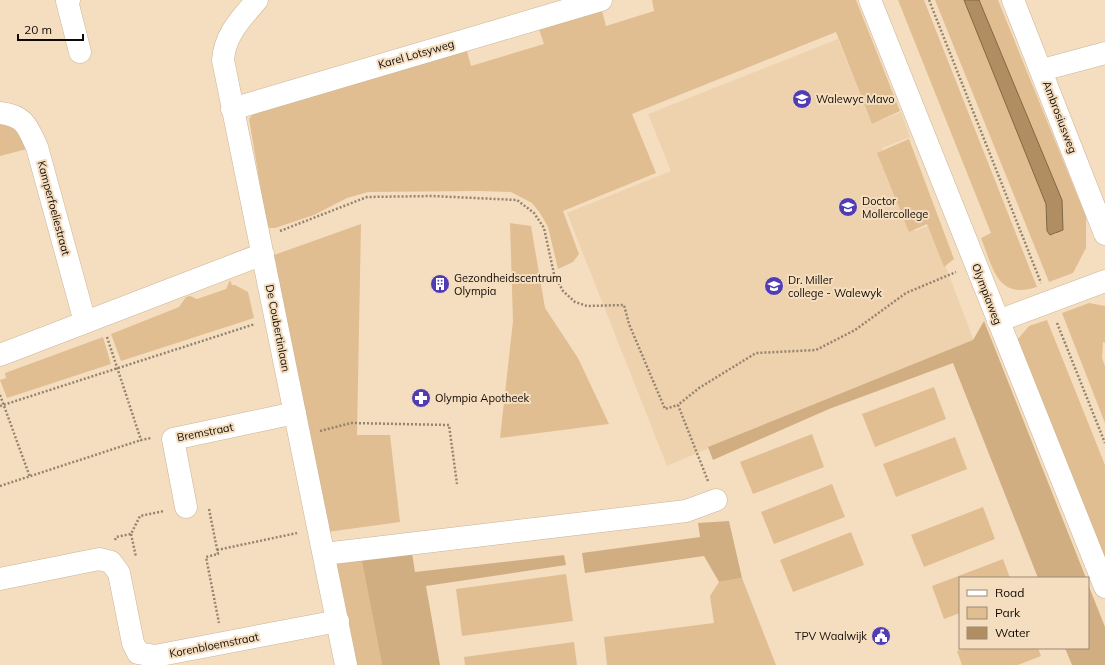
<svg xmlns="http://www.w3.org/2000/svg" width="1105" height="665" font-family="Mulish,sans-serif">
<style>
.built{fill:#eed2ae}
.green{fill:#e0be91}
.forest{fill:#d1ae81}
.water{fill:#b08e62;stroke:#806645}
.lines{fill:none;stroke-linecap:round;stroke-linejoin:round}
.minor-casing{stroke:#cab396;stroke-width:23}
.major-casing{stroke:#cab396;stroke-width:23}
.path{stroke:#94846f;stroke-width:2.5;stroke-dasharray:2 2;stroke-linecap:butt}
.minor{stroke:#fff;stroke-width:22}
.major{stroke:#fff;stroke-width:22}
.labels{text-anchor:middle;dominant-baseline:central;stroke-width:4;stroke-linejoin:round;paint-order:stroke}
.street-label{font-size:11px;fill:#110a02;stroke:#f5dec0}
.poi-label{font-size:11px;fill:#110a02;stroke:#f5dec0;text-anchor:start}
</style>
<rect width="100%" height="100%" fill="#f5dec0"/>
<path class="built" d="M838,39L872,124L901,112L910,137L882,148L915,231L930,225L974,341L721,443L667,466L567,213L671,171L648,114Z"/>
<path class="green" d="M652,0H856L900,111L872,124L836,32L632,114L656,173L563,211L579,254L573,262L558,269L548,227L540,213L532,203L511,192L478,191L368,192L347,198L314,215L275,228H270L267,226L249,119L256,110L467,51L471,66L544,44L539,29L602,11L606,26L654,11Z
M898,0H924L1037,287C997,300 993,268 981,238L991,233Z
M935,0H964L1046,204L1047,231L1050,235L1056,234L1062,200L979,0H998L1086,217V248L1073,273L1049,282Z
M0,122L17,130L27,149L0,156Z
M909,139L954,259L944,267L927,224L909,232L877,153Z
M510,223L531,226L545,308L578,358L609,424L500,438L513,321Z
M361,224L357,435H390L400,522L327,532L274,255Z
M230,280L232,285H235L248,292L254,318L121,361L111,334L179,307L186,297L190,296L197,299L226,289Z
M1089,303L1105,306V343L1103,342L1102,358L1105,366V423L1062,313Z
M1047,320L1105,465V567L1017,340L1029,326Z
M103,337L111,364L7,398L0,380L6,378L5,373Z
M934,387L946,419L875,447L862,414Z
M812,434L824,467L753,494L740,462Z
M955,437L967,469L896,497L883,464Z
M832,484L845,517L774,544L761,512Z
M983,507L995,539L924,567L911,535Z
M851,532L864,565L793,592L780,560Z
M361,557L382,665H352L331,562Z
M1003,559L1010,578H960V613L944,619L932,586Z
M566,574L573,621L462,636L456,589Z
M742,578L776,665H720L718,653L720,665H607L604,637L714,623L710,596L719,582Z
M574,642L577,665H465L464,657Z
M966,648H1038L1041,656L1018,665H962L957,651Z"/>
<path class="forest" d="M984,321L1086,578H1038L953,363L829,409L713,460L708,447L973,340Z
M729,521L742,578L719,582L704,556L585,573L582,553L700,537L698,523Z
M412,553L415,572L564,555L566,565L426,586L440,665H382L361,557Z
M1088,584L1105,627V665H1072L1065,648H1088Z"/>
<path class="water" d="M964,0H979L1062,200L1063,230L1050,235L1047,231L1046,204Z"/>
<g class="lines">
<g class="minor-casing">
<path id="minor" d="M69,0L67,1L80,52
M257,0C241,19 225,34 223,60L346,665
M870,0L1105,587
M1042,70L1105,53
M232,109L601,0
M0,113C25,116 27,126 37,147L85,322
M998,321L1105,281
M0,355L263,254
M186,507L173,439L295,413
M324,554L686,511L716,500
M0,579L99,559L111,562L119,573L133,643L138,653L155,656L338,621"/>
</g>
<g class="major-casing">
<path id="major" d="M1013,0L1105,234"/>
</g>
<path class="path" d="M929,0L1041,283
M280,231L367,197L432,196L517,200L534,213L544,228L554,274L563,291L575,302L587,306L624,305L629,324L665,409L678,405
M1057,323L1105,443
M107,337L141,440L151,438
M0,395L30,477
M0,406L255,324
M320,431L351,423L449,425L457,484
M708,481L678,405L699,388L756,353L816,350L855,330L906,293L956,272
M0,486L141,440
M209,509L218,554L206,557L219,623
M131,534L136,557
M115,540L116,537L131,534L140,516L164,511
M217,550L297,533"/>
<use href="#minor" class="minor"/>
<use href="#major" class="major"/>
</g>
<defs>
<g id="school-disc" transform="scale(1)"><circle r="9.5" fill="#503cb3" stroke="#f5dec0"/><path d="M0-5L7-2L0 1L-7-2ZM-4 1L0 2.5L4 1V4Q0 6-4 4Z" fill="#fff"/></g>
<g id="building-disc" transform="scale(1)"><circle r="9.5" fill="#503cb3" stroke="#f5dec0"/><path d="M-4-6H4V6H1V3H-1V6H-4ZM-2.5-4.3h1.7v1.8h-1.7ZM.8-4.3h1.7v1.8H.8ZM-2.5-1h1.7V.8h-1.7ZM.8-1h1.7V.8H.8Z" fill="#fff"/></g>
<g id="pharmacy-disc" transform="scale(1)"><circle r="9.5" fill="#503cb3" stroke="#f5dec0"/><path d="M-2-6h4v4h4v4h-4v4h-4v-4h-4v-4h4Z" fill="#fff"/></g>
<g id="civic-disc" transform="scale(1)"><circle r="9.5" fill="#503cb3" stroke="#f5dec0"/><path d="M-.6-6.5H3V-4.5H.6V-3L4-1V1h2V6H-6V1h2V-1L-.6-3ZM-1.2 2.5V6h2.4V2.5Z" fill="#fff"/></g>
</defs>
<g fill-rule="evenodd">
<use href="#school-disc" x="802" y="99"/>
<use href="#school-disc" x="848" y="207"/>
<use href="#building-disc" x="440" y="284"/>
<use href="#school-disc" x="774" y="286"/>
<use href="#pharmacy-disc" x="421" y="398"/>
<use href="#civic-disc" x="881" y="636"/>
</g>
<g class="labels">
<g class="street-label">
<text transform="translate(416 54) rotate(-16)">Karel Lotsyweg</text>
<text transform="translate(1060 117) rotate(69)">Ambrosiusweg</text>
<text transform="translate(54 208) rotate(75)">Kamperfoeliestraat</text>
<text transform="translate(987 294) rotate(69)">Olympiaweg</text>
<text transform="translate(278 328) rotate(79)">De Coubertinlaan</text>
<text transform="translate(205 432) rotate(-11)">Bremstraat</text>
<text transform="translate(214 645) rotate(-11)">Korenbloemstraat</text>
</g>
<g class="poi-label">
<text x="816" y="99">Walewyc Mavo</text>
<text x="862" y="201">Doctor<tspan x="862" dy="13">Mollercollege</tspan></text>
<text x="454" y="278">Gezondheidscentrum<tspan x="454" dy="13">Olympia</tspan></text>
<text x="788" y="280">Dr. Miller<tspan x="788" dy="13">college - Walewyk</tspan></text>
<text x="435" y="398">Olympia Apotheek</text>
<text x="867" y="636" text-anchor="end">TPV Waalwijk</text>
</g>
</g>
<rect x="959" y="577" width="130" height="72" fill="#f5dec0" stroke="#9a8974"/>
<rect x="967" y="590" width="20" height="6" fill="#ffffff" stroke="#9a8974"/>
<text x="995" y="597" font-size="12" fill="#110a02">Road</text>
<rect x="967" y="607" width="20" height="12" fill="#e0be91" stroke="#9a8974"/>
<text x="995" y="617" font-size="12" fill="#110a02">Park</text>
<rect x="967" y="627" width="20" height="12" fill="#b08e62" stroke="#9a8974"/>
<text x="995" y="637" font-size="12" fill="#110a02">Water</text>
<path d="M18 34v6h65v-6" fill="none" stroke="#110a02" stroke-width="2"/>
<text x="24" y="34" font-size="12" fill="#110a02" stroke="#f5dec0" stroke-width="3" paint-order="stroke">20 m</text>
</svg>
